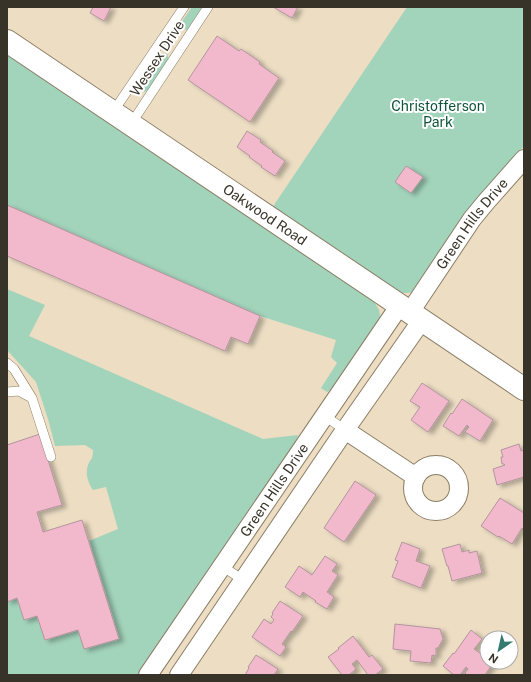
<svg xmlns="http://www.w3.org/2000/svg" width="531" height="682" font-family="'Public Sans',sans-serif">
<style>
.green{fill:#a2d3bb}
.building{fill:#f1b9cb;stroke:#b3959e;filter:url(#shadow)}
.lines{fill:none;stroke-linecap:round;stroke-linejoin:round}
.service-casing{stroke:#8c7e66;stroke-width:10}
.minor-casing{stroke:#8c7e66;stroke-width:20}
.tertiary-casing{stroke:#8c7e66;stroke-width:24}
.service{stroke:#fff;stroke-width:9}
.minor{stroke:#fff;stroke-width:18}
.tertiary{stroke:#fff;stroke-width:22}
.labels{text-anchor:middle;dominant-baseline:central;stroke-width:4;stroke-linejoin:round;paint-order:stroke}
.street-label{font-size:14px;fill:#383328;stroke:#fff}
.park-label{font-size:14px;fill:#0e543a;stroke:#fff}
</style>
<defs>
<filter id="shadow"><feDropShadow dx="4.5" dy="2.5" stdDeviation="2" flood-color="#0004"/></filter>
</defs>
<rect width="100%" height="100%" fill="#ecddc3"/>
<path class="green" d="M192,7H204L190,29L187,30L184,29L182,27L181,23Z
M407,7H524V146L486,188L413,292C406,294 402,293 396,291L272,208Z
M163,53L167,54L168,56V60L149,89L145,92L141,91L139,88L140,83L160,54Z
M7,54L372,298L379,310L381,320L333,389L327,392L321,388L337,363L331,357L336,340L260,316L7,205Z
M7,289L45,305L29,336L263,439L298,435L296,442L141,675H7V602L17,598L24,620L37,616L45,640L78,630L84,649L119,638L89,541L118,529L106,487L93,490C88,483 85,473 88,465C91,458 93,460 93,450L85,445L55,446L48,419L36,382L7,350Z"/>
<path class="building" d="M93,7H111L104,21L90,13Z
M273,7H298L292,18Z
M217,36L239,51L241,49L260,62L259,64L279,78L250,122L188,80Z
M247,131L261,140L260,142L273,151L272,152L285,161L275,176L261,167L262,166L249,157L250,156L237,147Z
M406,166L423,177L411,193L395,182Z
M7,205L260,316L248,344L231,337L225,351L7,256Z
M422,383L449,401L428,432L411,420L420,407L410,401Z
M462,399L493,420L480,441L465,432L469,427L467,425L459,436L443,426L451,413L452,414Z
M40,434L62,505L37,512L43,532L82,520L119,639L84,649L78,630L45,640L37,616L24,620L17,598L7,602V445Z
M519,444L521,451L523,450L524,453V477L497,485L493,469L505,465L504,464H502L501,457H503L501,450Z
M355,481L376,495L344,542L324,528Z
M500,498L524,513V530L522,528L512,544L499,536L498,537L481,526Z
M402,542L420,549L416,561L430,566L421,588L392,577L398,561L395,560Z
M460,544L462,552L469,550V553L477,551L482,573L452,581L448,566H447L442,549Z
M325,556L337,564L332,571L338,575L327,592L334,597L327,609L315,602L316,601L303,592L300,597L285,587L299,566L312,575Z
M280,601L303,616L292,632L291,631L282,644L286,647L280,656L252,637L264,619L271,624L274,620L271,617L273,614L272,613Z
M395,624L440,629L443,639L438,648H436V656L432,655L431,663L410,661L411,651L393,649Z
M471,630L482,639L474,649L487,658V662H492L493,663L485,675H467L465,673L468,669L466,667L460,675H454L443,666L453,653L454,654Z
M353,636L369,657L372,655L383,669L375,675H368L357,660L352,664L356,669L349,675H342L328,657L339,649L338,648Z
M256,655L278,669L274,675H245L249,668L248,667Z"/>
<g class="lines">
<g class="service-casing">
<path id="service" d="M113,112L184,7
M131,124L208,7
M7,363L14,369L32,398L19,391L7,392
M32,398L51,457
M325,416L345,430
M222,566L243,580"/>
</g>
<g class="minor-casing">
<g id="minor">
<path id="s1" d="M410,312L472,219L486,202L524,159"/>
<path d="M345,430L416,477"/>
<circle cx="436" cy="488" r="23"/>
<path id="s2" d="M148,675L400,305"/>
<path d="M179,675L345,430L422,320"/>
</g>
</g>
<g class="tertiary-casing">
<g id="tertiary">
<path id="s3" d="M7,41L524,389"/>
</g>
</g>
<use href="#service" class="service"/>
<use href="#minor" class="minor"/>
<use href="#tertiary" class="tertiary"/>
</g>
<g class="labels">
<g class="street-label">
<text transform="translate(157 58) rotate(-57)">Wessex Drive</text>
<text stroke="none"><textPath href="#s3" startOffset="311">Oakwood Road</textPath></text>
<text stroke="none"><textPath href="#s1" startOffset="108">Green Hills Drive</textPath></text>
<text stroke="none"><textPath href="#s2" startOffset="224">Green Hills Drive</textPath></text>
</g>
<g class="park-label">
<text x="438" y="106">Christofferson<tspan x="438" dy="16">Park</tspan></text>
</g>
</g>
<rect width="531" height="682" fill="none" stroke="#383328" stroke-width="16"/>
<g transform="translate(499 650) rotate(214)"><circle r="19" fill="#ffffff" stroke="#afada9"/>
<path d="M0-3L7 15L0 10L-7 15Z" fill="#357a6e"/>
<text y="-6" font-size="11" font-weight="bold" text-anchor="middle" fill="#383328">N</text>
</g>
</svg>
